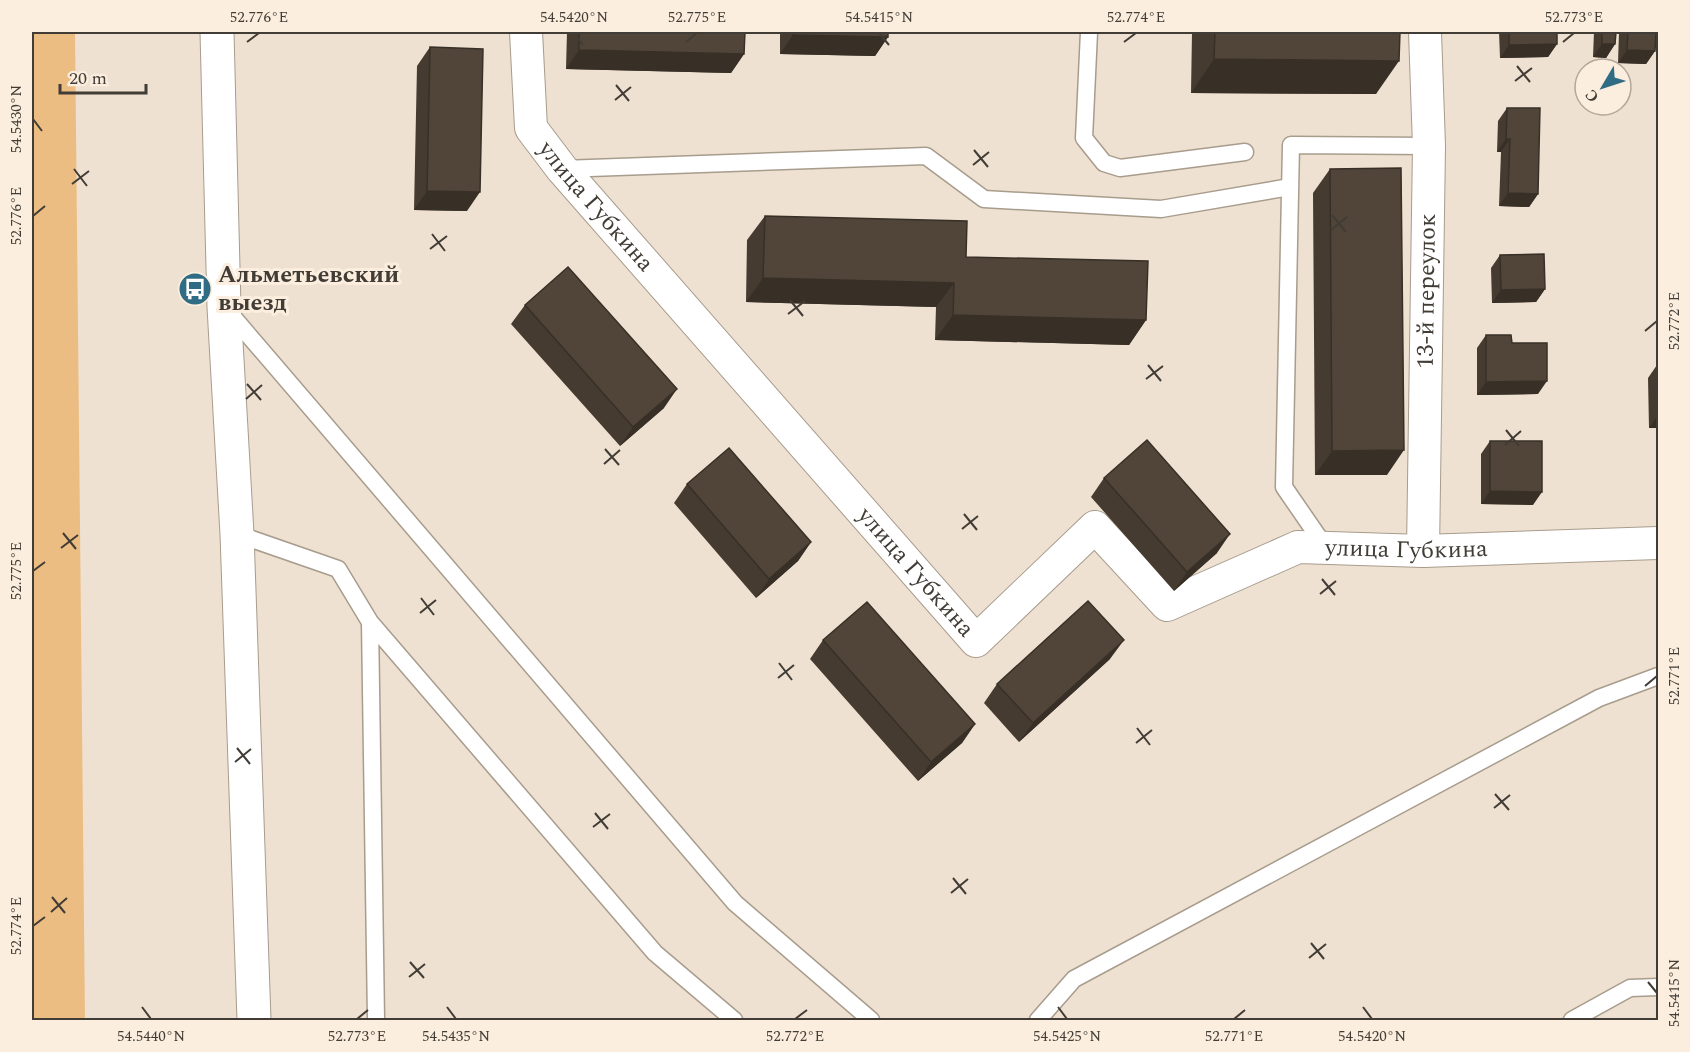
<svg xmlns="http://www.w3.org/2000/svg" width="1690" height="1052" font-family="Spectral,serif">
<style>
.green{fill:#ecbd82}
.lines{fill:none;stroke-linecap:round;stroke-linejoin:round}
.service-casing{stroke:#a89c8d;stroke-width:19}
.minor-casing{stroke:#a89c8d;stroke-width:34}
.primary-casing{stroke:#a89c8d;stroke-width:35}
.service{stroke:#fff;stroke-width:16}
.minor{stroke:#fff;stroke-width:32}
.primary{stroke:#fff;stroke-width:33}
.wall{fill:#453b30}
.shaded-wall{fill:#383027}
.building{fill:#504538;stroke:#383027;stroke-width:1.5}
.ticks{fill:none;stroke:#413c35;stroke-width:2}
.labels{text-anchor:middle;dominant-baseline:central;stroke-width:6;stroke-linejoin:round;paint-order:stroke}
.street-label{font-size:24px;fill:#413c35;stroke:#fbeede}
.poi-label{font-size:24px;font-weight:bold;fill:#413c35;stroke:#fbeede;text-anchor:start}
.neatline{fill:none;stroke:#413c35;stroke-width:2}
.ticks-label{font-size:15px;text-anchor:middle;fill:#413c35}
</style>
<rect width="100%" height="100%" fill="#eee1d1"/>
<path class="green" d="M32,32H75L85,1020H32Z"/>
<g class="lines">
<g class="service-casing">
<path id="service" d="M1089,32L1084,138L1104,163L1120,168L1245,152
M562,169L926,156L984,199L1161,209L1290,187
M227,310L735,903L871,1020
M237,534L338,569L370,622L655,953L734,1020
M1326,548L1284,487L1291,145L1429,146
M370,622L376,1020
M1038,1020L1074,979L1599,698L1658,676
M1572,1020L1630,988L1658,987"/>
</g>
<g class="minor-casing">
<g id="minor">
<path id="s1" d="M526,32L531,128L562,169L976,641L1095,527L1167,605L1298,547L1423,551L1658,543"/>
<path id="s2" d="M1423,551L1429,146L1425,32"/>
</g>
</g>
<g class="primary-casing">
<path id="primary" d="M217,32L224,307L237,534L254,1020"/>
</g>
<use href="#service" class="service"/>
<use href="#minor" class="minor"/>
<use href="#primary" class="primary"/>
</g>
<path class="wall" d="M567,32H745L744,54L731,73L566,69Z
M780,32H888V37L875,56L780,54Z
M1192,32H1400L1376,94L1191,93Z
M1499,32H1557V44L1548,57L1500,58Z
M1594,32H1616L1615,44L1606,58L1593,57Z
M1619,32H1659V44H1656L1655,51L1646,64L1618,63Z
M430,47L467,211L414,210L417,66Z
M1507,108L1538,194L1529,207L1499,206L1501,152H1497L1498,121Z
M1330,169L1387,475H1315L1313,193Z
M765,216L966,257L1146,320L1129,345L935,340L936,307L746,302L747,240Z
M1500,255L1545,289L1536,302L1492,303L1491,268Z
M525,305L664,408L620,446L511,324Z
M1486,335L1512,343L1538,394L1477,395V348Z
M1657,365L1659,428H1649L1648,378Z
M1490,441L1533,505L1481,504V454Z
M1104,478L1217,553L1174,591L1091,497Z
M687,484L811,542L798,561L756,598L674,503Z
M823,640L975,724L962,743L918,781L810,659Z
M1110,659L1019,742L984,703L997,684Z"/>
<path class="shaded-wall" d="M1656,32H1659V44H1647Z
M793,35L888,37L875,56L780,54Z
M1557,44L1548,57L1500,58L1509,45Z
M1602,44H1615L1606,58L1593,57Z
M579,50L744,54L731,73L566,69Z
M1627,50L1655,51L1646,64L1618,63Z
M1214,59L1399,61L1376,94L1191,93Z
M1506,139H1510L1501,152H1497Z
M427,191L480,192L467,211L414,210Z
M1508,193L1538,194L1529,207L1499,206Z
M763,278L954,283L936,307L746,302Z
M1545,289L1536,302L1492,303L1501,290Z
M953,315L1146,320L1129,345L935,340Z
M1547,381L1538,394L1477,395L1486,382Z
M677,389L664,408L620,446L633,427Z
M1658,415L1659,428H1649Z
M1404,450L1387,475H1315L1332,451Z
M1490,491L1542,492L1533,505L1481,504Z
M1230,534L1217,553L1174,591L1187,572Z
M811,542L798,561L756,598L769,579Z
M1124,640L1110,659L1019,742L1033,723Z
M975,724L962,743L918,781L931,762Z"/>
<path class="building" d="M579,32H745L744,54L579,50Z
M793,32H888V37L793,35Z
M1215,32H1400L1399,61L1214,59Z
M1509,32H1557V44L1509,45Z
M1602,32H1616L1615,44H1602Z
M1628,32H1656L1655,51L1627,50Z
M430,47L483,49L480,192L427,191Z
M1507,108H1540L1538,194L1508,193L1510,139H1506Z
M1401,168L1404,450L1332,451L1330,169Z
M765,216L967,221L966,257L1148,261L1146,320L953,315L954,283L763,278Z
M1544,254L1545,289L1501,290L1500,255Z
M568,267L677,389L633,427L525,305Z
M1486,335H1511L1512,343H1547V381L1486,382Z
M1657,365H1659V415H1658Z
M1147,440L1230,534L1187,572L1104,478Z
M1490,441H1542V492L1490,491Z
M729,448L811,542L769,579L687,484Z
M1088,601L1124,640L1033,723L997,684Z
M867,602L975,724L931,762L823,640Z"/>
<path class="ticks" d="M574,33L583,45M879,33L889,45M247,42L259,33M686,42L697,33M1124,42L1136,33M1563,42L1574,33M1517,66L1530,82M1515,81L1532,68M616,85L629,101M615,100L631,87M33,119L42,131M974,150L988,167M973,165L989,152M74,169L87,186M72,184L89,171M1332,215L1346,232M33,216L45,206M1331,230L1347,217M432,234L445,251M430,249L447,236M790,300L803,316M788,314L805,301M1645,331L1657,321M1148,365L1161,381M1146,379L1163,366M247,384L261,400M246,399L262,385M1506,430L1519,446M1505,445L1521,431M605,449L619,465M604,464L620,450M964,514L977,530M962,529L978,516M63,533L76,549M61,548L78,535M33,571L45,562M1322,579L1335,595M1320,594L1336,581M421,598L434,615M420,613L436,600M779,663L792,680M778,678L794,665M1645,686L1657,676M1137,728L1150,745M1136,743L1152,730M237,748L250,764M235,762L251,749M1495,794L1509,810M1494,808L1510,795M595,813L608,829M593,827L610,814M953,878L966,894M951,893L968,879M52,897L65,913M51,912L67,898M33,926L45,917M1311,943L1324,959M1309,958L1326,944M410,962L424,978M409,977L425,964M1648,982L1657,993M142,1007L151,1019M447,1007L456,1019M1058,1007L1067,1019M1363,1007L1372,1019M357,1019L368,1010M795,1019L807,1010M1234,1019L1245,1010"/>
<defs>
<g id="bus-disc" transform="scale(1.725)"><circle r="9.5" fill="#306c83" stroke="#fbeede"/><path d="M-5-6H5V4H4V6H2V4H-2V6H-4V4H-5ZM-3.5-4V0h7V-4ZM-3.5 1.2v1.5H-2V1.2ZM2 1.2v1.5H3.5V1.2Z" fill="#fff"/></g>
</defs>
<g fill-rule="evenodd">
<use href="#bus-disc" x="195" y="289"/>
</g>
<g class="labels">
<g class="street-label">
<text stroke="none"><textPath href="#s1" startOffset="198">улица Губкина</textPath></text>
<text stroke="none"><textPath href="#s2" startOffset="260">13-й переулок</textPath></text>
<text stroke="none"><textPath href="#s1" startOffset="1298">улица Губкина</textPath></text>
<text stroke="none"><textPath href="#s1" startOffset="684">улица Губкина</textPath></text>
</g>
<g class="poi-label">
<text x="218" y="275">Альметьевский<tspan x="218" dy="28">выезд</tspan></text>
</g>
</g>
<rect width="1690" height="1052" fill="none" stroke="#fbeede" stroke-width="66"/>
<g transform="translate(1603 87) rotate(231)"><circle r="28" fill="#fbeede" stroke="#b1a79a" stroke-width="1.5"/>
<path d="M0-4.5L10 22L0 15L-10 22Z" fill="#306c83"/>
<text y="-9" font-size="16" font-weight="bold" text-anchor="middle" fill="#413c35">С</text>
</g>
<path d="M60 84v9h86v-9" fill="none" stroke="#413c35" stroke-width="3"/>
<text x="69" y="84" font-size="18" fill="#413c35" stroke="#fbeede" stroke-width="4.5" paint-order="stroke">20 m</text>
<rect x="33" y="33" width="1624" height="986" class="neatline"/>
<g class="ticks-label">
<text x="259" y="22">52.776°E</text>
<text x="574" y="22">54.5420°N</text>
<text x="697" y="22">52.775°E</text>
<text x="879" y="22">54.5415°N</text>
<text x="1136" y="22">52.774°E</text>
<text x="1574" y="22">52.773°E</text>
<text transform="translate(16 119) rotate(-90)" y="5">54.5430°N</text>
<text transform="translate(16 216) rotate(-90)" y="5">52.776°E</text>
<text transform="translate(1674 321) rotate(-90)" y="5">52.772°E</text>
<text transform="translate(16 571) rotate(-90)" y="5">52.775°E</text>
<text transform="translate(1674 676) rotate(-90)" y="5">52.771°E</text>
<text transform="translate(16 926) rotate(-90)" y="5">52.774°E</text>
<text transform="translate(1674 993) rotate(-90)" y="5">54.5415°N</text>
<text x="151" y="1041">54.5440°N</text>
<text x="357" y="1041">52.773°E</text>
<text x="456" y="1041">54.5435°N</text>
<text x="795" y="1041">52.772°E</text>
<text x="1067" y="1041">54.5425°N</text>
<text x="1234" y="1041">52.771°E</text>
<text x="1372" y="1041">54.5420°N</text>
</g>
</svg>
